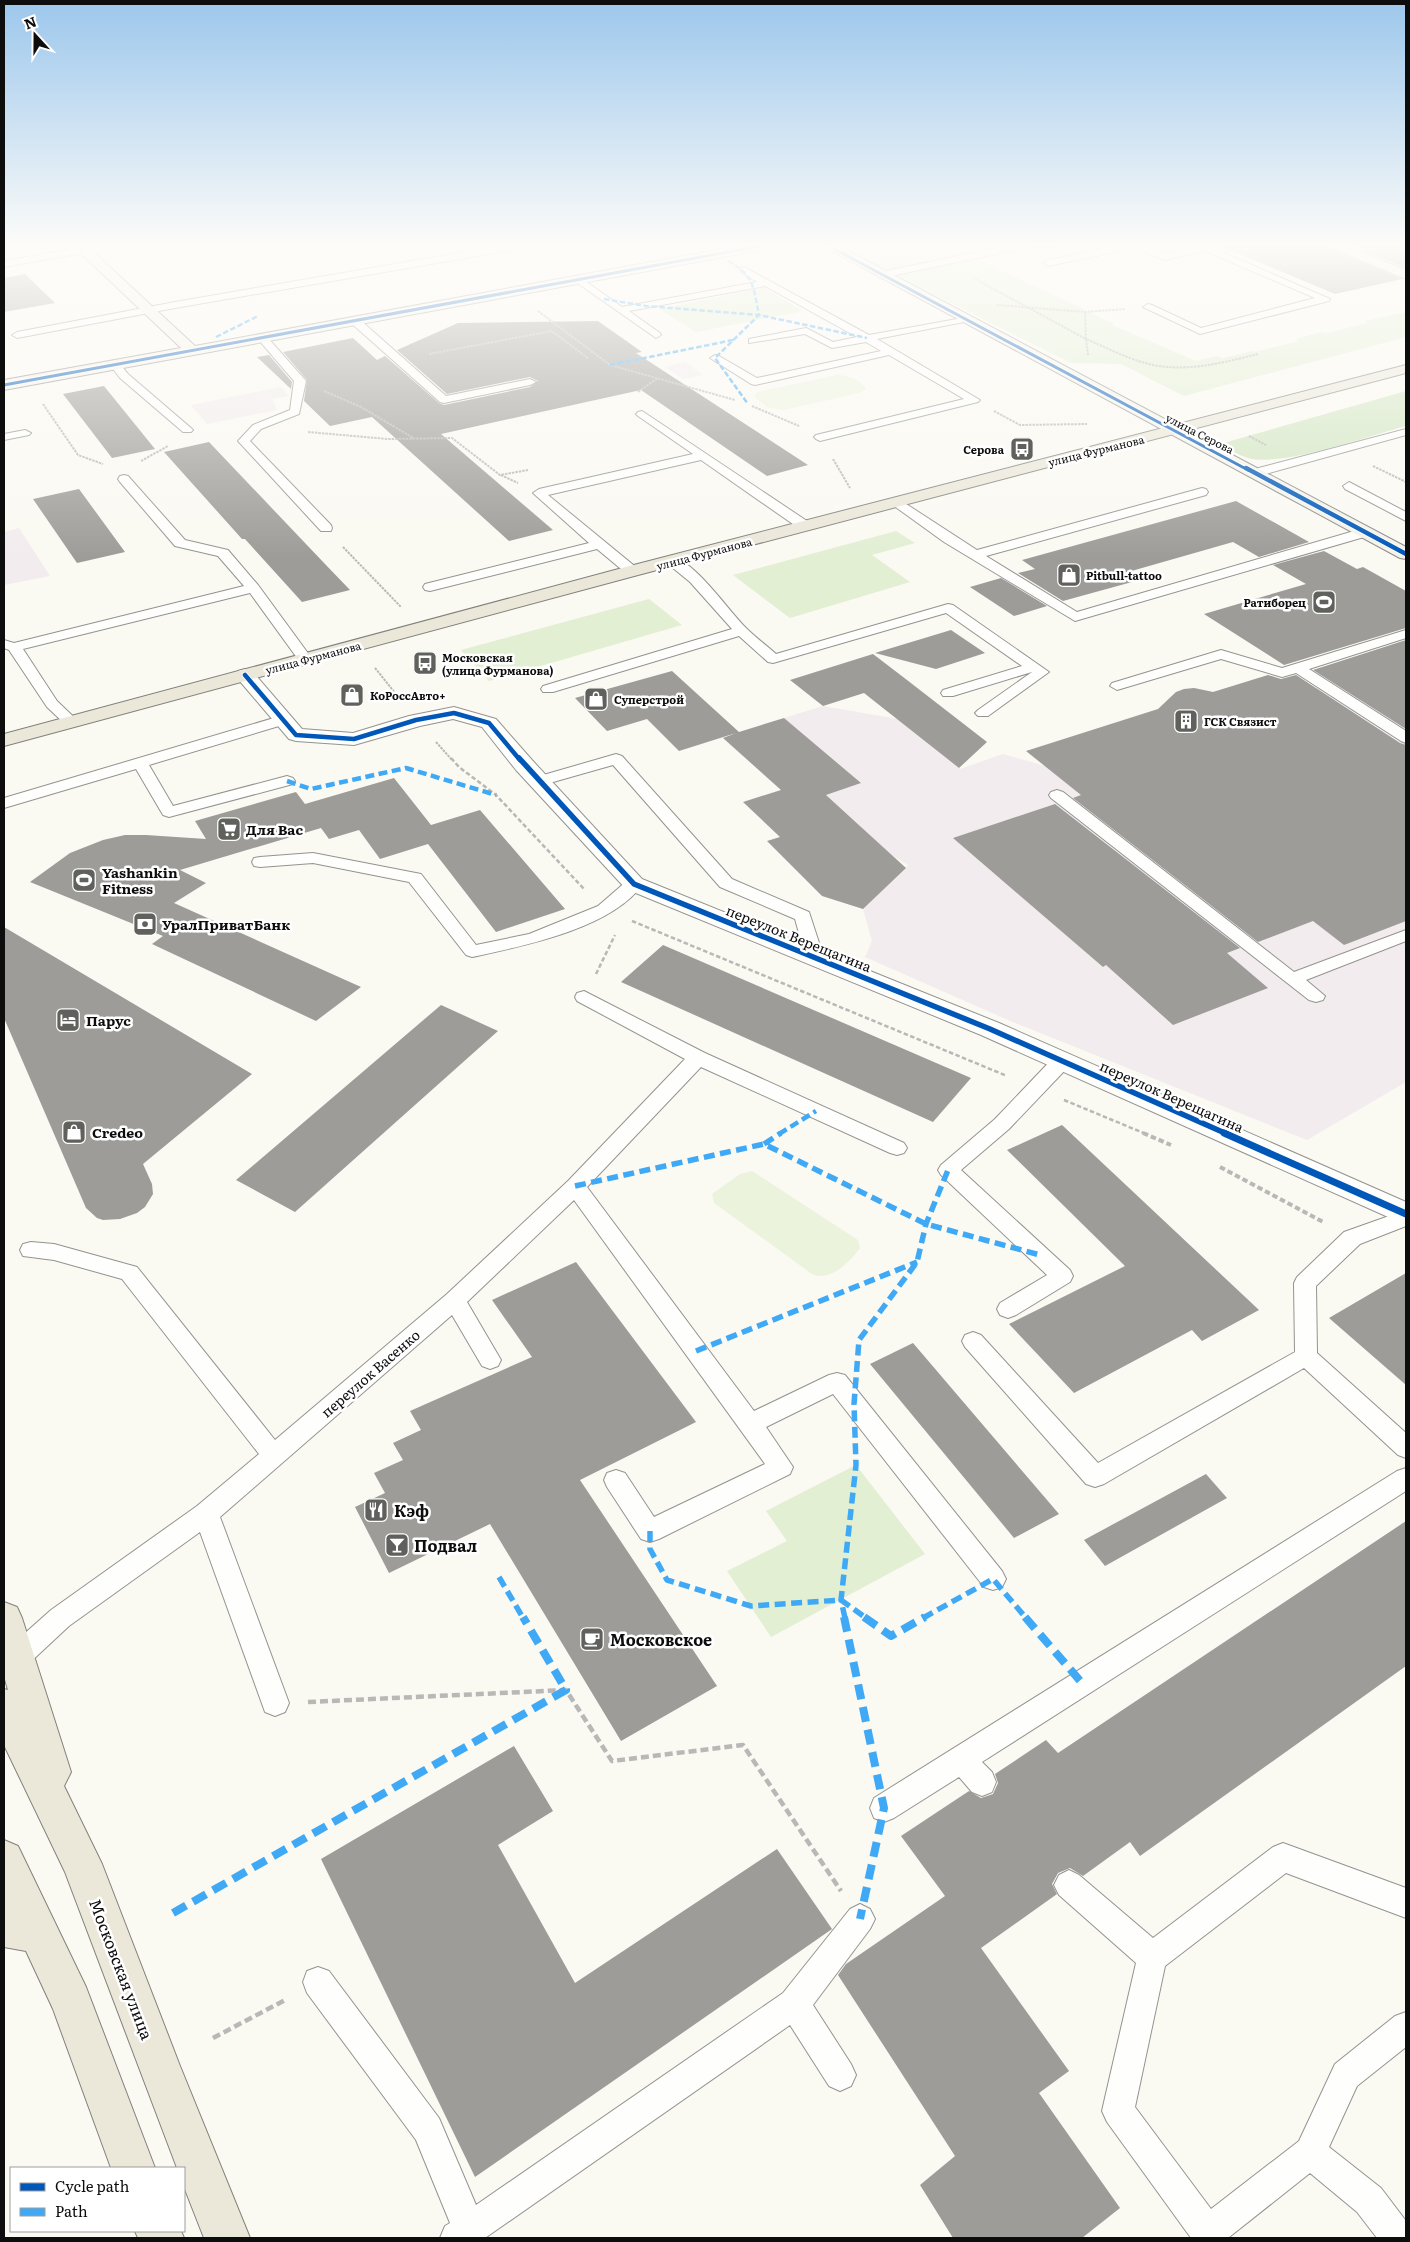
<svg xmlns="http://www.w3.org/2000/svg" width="1410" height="2242" font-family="Literata,serif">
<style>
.industrial{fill:#f2ecee}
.green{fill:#e2efd3}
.forest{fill:#d2e6c2}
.pitch{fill:#ecf3dd}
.building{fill:#9d9c98}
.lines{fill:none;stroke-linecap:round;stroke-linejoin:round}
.lane-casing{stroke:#949390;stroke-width:2}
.street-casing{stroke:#949390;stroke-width:2}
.secondary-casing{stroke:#8a8a87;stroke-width:2}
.primary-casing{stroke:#81817d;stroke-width:2}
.path-far3{stroke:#b8b8b6;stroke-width:2;stroke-dasharray:2.5 1;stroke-linecap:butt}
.path-far2{stroke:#b8b8b6;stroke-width:2.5;stroke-dasharray:4.5 2.5;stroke-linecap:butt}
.path-far1{stroke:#b8b8b6;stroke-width:4;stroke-dasharray:5.5 3;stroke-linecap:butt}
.path{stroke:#b8b8b6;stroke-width:4.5;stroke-dasharray:8 4;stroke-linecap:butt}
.lane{fill:#fefefd;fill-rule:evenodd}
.street{fill:#fefefd;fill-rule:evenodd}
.secondary{fill:#f4f3ea;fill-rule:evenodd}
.primary{fill:#ebe7d9;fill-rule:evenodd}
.quiet-far3{stroke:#3fa9f5;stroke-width:2.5;stroke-dasharray:5.5 2.5;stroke-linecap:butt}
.quiet-far2{stroke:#3fa9f5;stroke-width:4.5;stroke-dasharray:9 4.5;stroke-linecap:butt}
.quiet-far1{stroke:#3fa9f5;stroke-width:5.5;stroke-dasharray:11 5.5;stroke-linecap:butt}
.quiet{stroke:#3fa9f5;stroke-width:8;stroke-dasharray:15 8;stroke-linecap:butt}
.cycleway-far3-casing{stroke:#fff;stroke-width:5}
.cycleway-far2-casing{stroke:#fff;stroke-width:6}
.cycleway-far1-casing{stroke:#fff;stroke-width:8}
.cycleway-casing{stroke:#fff;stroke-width:10}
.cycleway-far3{stroke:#0057b8;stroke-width:3}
.cycleway-far2{stroke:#0057b8;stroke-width:4.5}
.cycleway-far1{stroke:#0057b8;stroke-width:5.5}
.cycleway{stroke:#0057b8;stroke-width:7}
.labels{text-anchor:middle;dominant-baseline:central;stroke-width:5;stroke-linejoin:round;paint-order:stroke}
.far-street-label{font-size:11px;fill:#0d0d0d;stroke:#fff}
.far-poi-label{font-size:11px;font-weight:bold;fill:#0d0d0d;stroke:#fff;text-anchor:start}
.poi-label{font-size:14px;font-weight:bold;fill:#0d0d0d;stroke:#fff;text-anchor:start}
.street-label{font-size:14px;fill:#0d0d0d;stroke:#fff}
.near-poi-label{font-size:16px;font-weight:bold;fill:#0d0d0d;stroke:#fff;text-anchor:start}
.near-street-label{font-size:16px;fill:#0d0d0d;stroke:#fff}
</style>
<rect width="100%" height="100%" fill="#faf9f2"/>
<path class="industrial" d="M685,362L703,375L683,379L665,367Z
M281,387L289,396L272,399L277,410L207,424L191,405Z
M19,528L50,576L4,585V532Z
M1345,677L1406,715V1082L1307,1140L1008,1020L865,957L872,941L863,909L908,865L893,856L826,795L861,783L784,718L823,706L898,719L960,769L1003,754L1045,766L1085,745L1074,736L1173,705L1194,688L1213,692L1256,679L1287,699Z"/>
<path class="green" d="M851,244H945L1115,324L1112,325L1196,361L1217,356L1223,358L1252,351L1255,352L1299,341L1295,339L1322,332L1327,333L1368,323L1365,321L1406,312V337L1184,396L1121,364L1071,363L839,247Z
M764,288L803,311L696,332L659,309Z
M896,531L915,543L872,555L910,582L790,618L733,575Z
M649,599L682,625L489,681L461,650Z
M856,1465L925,1554L771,1637L727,1571L787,1541L766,1511Z"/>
<path class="forest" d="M1406,391V426C1372,435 1279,468 1248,458C1238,455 1229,449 1220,444Z"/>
<path class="pitch" d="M837,375C847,375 863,380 866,390L859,393L783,410L769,408L755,398L756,393L762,391Z
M752,1171L858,1240L860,1248C849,1263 830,1282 812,1274L714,1203L712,1194L740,1174Z"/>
<path class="building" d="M1216,244H1320L1402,279L1335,294Z
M1346,244H1406V268Z
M25,274L55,303L4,312V278Z
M598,321L642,352L636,353L808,465L767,476L641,390L441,434L553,530L509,541L372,417L330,426L304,401L307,380L283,352L353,338L377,360L385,356L439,403L444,405L530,387L538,381L530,377L447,394L397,350L458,323Z
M269,355L292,382L291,389L257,357Z
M104,386L155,449L112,458L63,394Z
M209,442L325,564L350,590L302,602L245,539H242L164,452Z
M79,489L125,552L77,563L33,499Z
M1236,501L1309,542L1259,557L1233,542L1121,574L1132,582L1063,601L1018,573L1035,569L1022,560Z
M1324,551L1357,569L1363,567L1406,591V628L1284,665L1204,614L1306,584L1273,565Z
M1001,578L1047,606L1014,616L970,587Z
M951,630L985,653L936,669L875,653Z
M1406,640V729L1313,670Z
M873,654L907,680L987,742L959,768L864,693L823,706L790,680Z
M672,671L739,732L784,718L861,783L826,795L906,868L863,909L822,896L767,841L780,837L743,802L781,790L723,738L736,733L679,751L647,719L607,731L575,698Z
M1268,675L1281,679L1296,675L1400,743L1406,745V921L1344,945L1313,921L1258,942L1073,798L1081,795L1026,751L1158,709L1176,692L1184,689L1194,688L1213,692Z
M394,778L431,825L480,810L565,909L496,932L428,844L380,859L359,830L329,839L321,828L180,870L206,883L174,903L361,987L316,1021L152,944L163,936L30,882L70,853L103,840L125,835H146L206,839L195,821L296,792L305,804Z
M1055,804L1240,948L1227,953L1268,988L1173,1025L1106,965L1103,967L953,838Z
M4,927L252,1074L143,1164L152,1184L153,1194L145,1207L137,1213L120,1219L103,1220L97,1218L86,1208L4,1018Z
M663,945L971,1078L933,1122L621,982Z
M441,1005L498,1031L295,1212L236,1180Z
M1062,1125L1259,1310L1202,1341L1192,1330L1074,1393L1009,1324L1125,1266L1007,1150Z
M576,1262L696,1422L580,1480L717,1686L621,1741L490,1524L389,1573L355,1507L385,1493L374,1473L403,1460L393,1443L421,1430L410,1411L532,1357L492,1300Z
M1406,1273V1385L1329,1318Z
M913,1343L1059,1514L1014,1538L870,1364Z
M1206,1474L1227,1498L1105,1566L1084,1540Z
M1406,1521V1666L1140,1856L1130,1842L1083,1876L1070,1868L1058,1873L1052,1884L1057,1894L981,1948L1069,2071L1039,2093L1120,2208L1082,2238H953L920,2185L955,2156L838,1975L846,1964L945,1896L901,1836L969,1791L981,1798L993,1794L998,1783L995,1774L1046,1740L1058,1753Z
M514,1746L553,1811L498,1845L575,1983L777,1849L832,1929L475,2177L321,1859Z"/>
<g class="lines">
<g class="lane-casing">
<path id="lane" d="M271,244H281L285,249L283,251H277Z
M511,244H534L530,247L175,308L17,338L12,335L17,332L175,302Z
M1016,244H1063L1059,247H1029L881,278L876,275L881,272Z
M1127,244H1143L1166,254L1196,247L1192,244L1214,245L1215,249L1330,299L1329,301L1200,334L1143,307L1148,304L1152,305L1201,328L1315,298L1205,251L1165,260L1135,248L1048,266L1043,263L1048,260Z
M84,247L89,250L87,252L4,267V261Z
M744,267L869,335L968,317L969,319L964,322L877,339L980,400L978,402L820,441L816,439L814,437L816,435L964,399L889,355L755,385L751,384L710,358L715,355L719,356L757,378L881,351L866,342L832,348L805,334L749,343V339L806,328L833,342L857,337L765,286L629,311L660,333L661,335L656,338L573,280L578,277L581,278L622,307L757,282L741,272V268Z
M355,318L359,319L446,396L530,379L536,382L530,385L444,403L440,402L351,323V319Z
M263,336L267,337L306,381L299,414L261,429L250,441L331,525L332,528L331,531H321L238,441L253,425L290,410L294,381L258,339Z
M115,362L119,363L128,374L191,428L193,430L191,432H183L120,378L110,365Z
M642,411L810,523L811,526L810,529H800L701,460L548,495L637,568L639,571L637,574H627L597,549L430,591L425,590L423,587L425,584L589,543L533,493L539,489L693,454L638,416L636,414L638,412Z
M1406,429V435L1255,477L1249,473L1251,470Z
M25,430L31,433L29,435L4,440V434Z
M124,475L128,476L185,540L228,550L258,585L310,656L312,659L310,662H300L250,593L23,649L57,701L79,722L76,725H66L47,707L9,650L4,648V640L14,643L244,586L218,556L175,546L120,482L118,479L120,476Z
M1349,482L1406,512V521L1345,489L1343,486Z
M1202,488L1206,489L1208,492L1206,495L986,556L1077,612L1361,529L1366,528L1372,532L1371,535L1075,621L944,542L890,503L892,500H900L977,550Z
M673,557C696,563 728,610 746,628C755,637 766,645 776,654L948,604L953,605L1049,672L988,716H978L975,713L978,710L1032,672L953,696H943L941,693L943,690L1022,666L946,613L773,663L768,662L739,636L553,692H543L541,689L543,686L732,629L690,582L668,564L666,561L668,558Z
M1406,630V638L1309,669L1406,731V743L1401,741L1296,673L1282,677L1221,659L1117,690L1110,686L1112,683L1221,650L1282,668Z
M284,715L289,717L292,720L289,723L149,765L173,806L287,776L293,778L295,781L293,784L169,817L163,815L136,769L4,808V798Z
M616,754L622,756L732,879L809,912L824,958L821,962L815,964L809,962L806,958L795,919L720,887L613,765L539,786L533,784L531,781L533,778Z
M1057,790L1063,792L1294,972L1406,930V941L1306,980L1325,996L1323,1000L1316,1002L1309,1000L1051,798L1049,795L1051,792Z
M313,853L421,874L476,945L529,934L598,906L628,880H640L643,884C611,929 523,946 472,957L466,955L409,882L313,863L260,867L254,866L252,862L254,858L260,857Z
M584,991L705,1053L904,1143L907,1148L904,1153L897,1155L890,1153L701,1067L587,1187L754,1411L829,1375L837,1373L845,1375L1002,1571L1006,1579L1002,1587L993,1590L984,1587L833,1394L766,1427L793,1467L790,1474L659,1539L650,1542L641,1539L607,1487L604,1480L607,1473L616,1470L625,1473L654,1517L765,1464L574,1200L467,1302L501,1360L498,1366L490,1369L482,1366L452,1315L220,1517L289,1703L285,1712L275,1716L265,1712L200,1532L69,1626L24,1668L15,1671L6,1668L4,1655L6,1650L51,1610L197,1506L259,1454L122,1279L54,1260L23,1256L20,1250L23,1244L31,1242L54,1244L137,1267L275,1440L447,1294L568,1181L685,1059L577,1001L575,997L577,993Z
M1062,1055L1069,1056L1072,1061L1069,1066L1009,1129L961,1170L1070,1270L1073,1276L1070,1282L1016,1315L1008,1318L1000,1315L997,1309L1000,1303L1047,1275L941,1175L938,1170L941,1165L995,1119L1055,1056Z
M1406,1210V1226L1360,1244L1316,1286L1317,1353L1406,1433V1458L1398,1455L1304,1368L1104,1484L1095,1487L1086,1484L965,1347L962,1341L965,1335L973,1332L981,1335L1098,1463L1295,1352L1294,1283L1297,1277L1344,1232Z
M1406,1468V1491L982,1762L992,1772L996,1782L992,1792L982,1796L972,1792L959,1777L894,1818L884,1822L874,1818L870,1808L874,1798L1397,1471Z
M1283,1843L1406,1888V1918L1286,1873L1165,1966L1135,2107L1211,2209L1299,2141L1335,2064L1395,2016L1406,2012V2047L1357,2086L1329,2147L1381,2188L1406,2221V2238H1377L1357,2212L1310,2173L1228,2238H1191L1107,2122L1102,2111L1136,1963L1059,1895L1054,1885L1059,1875L1069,1870L1079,1875L1153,1938L1273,1847Z
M860,1904L870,1909L875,1919L870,1929L813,2005L851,2064L856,2075L851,2086L840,2091L829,2086L790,2025L485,2238H440L445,2226L450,2223L416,2140L307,1993L303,1982L307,1971L318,1967L329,1971L439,2118L476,2205L783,1993L850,1909Z"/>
</g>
<g class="street-casing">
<path id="street" d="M245,669L252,671L302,729L353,733L409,716L454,707L496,719L532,760L642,879L999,1023L1406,1202V1225L981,1035L626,889L516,770L482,727L453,719L420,726L354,745L296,741L289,739L238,679L235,675L238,671Z"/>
</g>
<g class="secondary-casing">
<path id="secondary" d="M71,244H85L195,346L749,244H778L772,248L4,390V380L181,348Z
M819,244H835L1406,547V559L1400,558Z
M1322,244H1340L1406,270V279Z"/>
</g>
<g class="primary-casing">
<path id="primary" d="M1406,365V373L638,575L4,746V734L626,567Z
M4,1602L17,1607L22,1618L71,1772L64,1786L102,1864L180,2066L250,2238H204L184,2187V2168H177L65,1872L4,1745V1689L8,1690L4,1676Z
M4,1840L18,1846L86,1987L155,2168H111L53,2009L26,1951L4,1947Z
M135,2231H181L184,2238H138Z"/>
</g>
<path class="path-far3" d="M975,279L1086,339L1088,355
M997,305L1085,312L1125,309
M538,311L610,365L735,400
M1085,312L1086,339C1110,349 1133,362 1159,366C1192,371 1226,362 1258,354
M429,354L552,331L589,359
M324,391L361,407L415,439
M638,392L658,378
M43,404L78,455L103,464
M752,406L799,426
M994,411L1020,425L1087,424
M308,432L388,439L452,438L500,475L528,470
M1249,436L1266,445
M833,459L850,488
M141,461L168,446
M1373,466L1406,482
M501,475L518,483
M343,547L401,607
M375,668L400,699
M436,742L452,760"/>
<path class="path-far2" d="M451,758L459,767L496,795L584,889
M632,921L1007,1076
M596,974L615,935
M1064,1100L1146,1134"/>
<path class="path-far1" d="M1143,1133L1171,1145
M1220,1167L1325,1223"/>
<path class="path" d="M308,1702L566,1690L612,1761L743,1745L841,1891
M213,2038L287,1999"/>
<use href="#lane" class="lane"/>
<use href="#street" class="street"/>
<use href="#secondary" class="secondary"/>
<use href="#primary" class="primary"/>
<path class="quiet-far3" d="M728,261C755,276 753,287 759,315L715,358L748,404
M604,299L646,306L759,315L867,338
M216,337L258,316
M610,365L733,340"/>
<path class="quiet-far2" d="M287,781L311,789L406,768L496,795
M779,1134L816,1111"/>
<path class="quiet-far1" d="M764,1144L781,1133
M575,1186L764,1144L926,1224L1040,1255
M696,1351L917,1262
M650,1531V1549L667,1580L751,1606L841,1600L866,1618
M499,1577L523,1618
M845,1618L841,1600L856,1465L854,1404L859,1340L917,1262L926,1224L948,1170
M923,1618L993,1579L1026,1618"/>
<path class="quiet" d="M844,1617L884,1808L860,1919
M864,1617L891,1636L925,1617
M1025,1617L1082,1683
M173,1913L566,1690L523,1617"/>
<g class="cycleway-far3-casing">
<path id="cycleway-far3" d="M825,244L1248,470
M4,385L772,244"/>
</g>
<g class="cycleway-far2-casing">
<path id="cycleway-far2" d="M1246,468L1406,554
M245,675L296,735L354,739L416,720L454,713L489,723L520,760"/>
</g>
<g class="cycleway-far1-casing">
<path id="cycleway-far1" d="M519,758L634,884L990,1029L1227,1134"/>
</g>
<g class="cycleway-casing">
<path id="cycleway" d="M1224,1133L1406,1214"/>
</g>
<use href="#cycleway-far3" class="cycleway-far3"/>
<use href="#cycleway-far2" class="cycleway-far2"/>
<use href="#cycleway-far1" class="cycleway-far1"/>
<use href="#cycleway" class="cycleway"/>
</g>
<linearGradient id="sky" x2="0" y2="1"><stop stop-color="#9cc7ec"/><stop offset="0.44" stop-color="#fdfcf9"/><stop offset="1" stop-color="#fdfcf9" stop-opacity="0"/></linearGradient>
<rect width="1410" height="558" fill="url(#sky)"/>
<defs>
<g id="bus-square" transform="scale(1.25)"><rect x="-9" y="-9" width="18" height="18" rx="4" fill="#60605d" stroke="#fff"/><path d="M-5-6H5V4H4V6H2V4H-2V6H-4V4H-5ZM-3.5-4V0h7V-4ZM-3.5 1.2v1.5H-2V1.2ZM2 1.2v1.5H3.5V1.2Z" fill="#fff"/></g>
<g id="shop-square" transform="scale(1.25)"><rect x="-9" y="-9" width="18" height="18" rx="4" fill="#60605d" stroke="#fff"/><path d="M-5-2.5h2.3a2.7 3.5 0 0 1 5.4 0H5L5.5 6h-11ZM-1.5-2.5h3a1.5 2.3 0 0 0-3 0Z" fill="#fff"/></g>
<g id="stadium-square" transform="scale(1.25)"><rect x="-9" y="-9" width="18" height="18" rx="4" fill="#60605d" stroke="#fff"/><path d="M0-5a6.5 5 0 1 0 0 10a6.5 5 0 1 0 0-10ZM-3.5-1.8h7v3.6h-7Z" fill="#fff"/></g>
<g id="building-square" transform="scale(1.25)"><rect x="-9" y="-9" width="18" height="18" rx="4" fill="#60605d" stroke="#fff"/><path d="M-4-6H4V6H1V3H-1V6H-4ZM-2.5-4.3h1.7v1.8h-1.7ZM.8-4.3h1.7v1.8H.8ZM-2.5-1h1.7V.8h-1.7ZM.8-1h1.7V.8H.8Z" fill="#fff"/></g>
<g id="supermarket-square" transform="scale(1.25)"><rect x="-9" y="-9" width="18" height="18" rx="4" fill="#60605d" stroke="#fff"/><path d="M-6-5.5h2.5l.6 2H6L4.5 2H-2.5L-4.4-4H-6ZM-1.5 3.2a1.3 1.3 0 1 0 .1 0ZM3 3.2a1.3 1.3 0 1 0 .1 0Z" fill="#fff"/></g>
<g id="bank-square" transform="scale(1.25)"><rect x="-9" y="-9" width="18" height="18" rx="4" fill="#60605d" stroke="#fff"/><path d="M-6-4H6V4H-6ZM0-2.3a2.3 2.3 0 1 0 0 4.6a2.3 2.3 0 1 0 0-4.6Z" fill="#fff"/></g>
<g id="hotel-square" transform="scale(1.25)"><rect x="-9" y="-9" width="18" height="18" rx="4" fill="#60605d" stroke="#fff"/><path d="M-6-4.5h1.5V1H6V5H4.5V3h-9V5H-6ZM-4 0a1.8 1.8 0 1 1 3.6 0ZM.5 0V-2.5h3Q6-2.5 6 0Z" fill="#fff"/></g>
<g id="restaurant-square" transform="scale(1.25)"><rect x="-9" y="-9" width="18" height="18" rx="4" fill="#60605d" stroke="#fff"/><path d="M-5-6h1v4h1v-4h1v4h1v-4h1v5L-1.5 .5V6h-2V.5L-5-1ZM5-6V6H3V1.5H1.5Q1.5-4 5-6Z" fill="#fff"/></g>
<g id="bar-square" transform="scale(1.25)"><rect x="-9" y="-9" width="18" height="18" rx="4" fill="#60605d" stroke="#fff"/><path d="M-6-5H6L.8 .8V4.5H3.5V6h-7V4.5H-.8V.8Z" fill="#fff"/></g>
<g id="cafe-square" transform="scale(1.25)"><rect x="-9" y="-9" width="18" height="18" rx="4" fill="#60605d" stroke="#fff"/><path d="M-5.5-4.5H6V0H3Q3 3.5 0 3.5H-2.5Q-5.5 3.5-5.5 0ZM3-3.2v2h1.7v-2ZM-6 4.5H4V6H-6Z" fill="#fff"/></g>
</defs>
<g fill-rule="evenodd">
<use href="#bus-square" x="1022" y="449"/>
<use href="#shop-square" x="1069" y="575"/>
<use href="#stadium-square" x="1324" y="602"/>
<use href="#bus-square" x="425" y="663"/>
<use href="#shop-square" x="352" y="695"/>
<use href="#shop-square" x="596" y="699"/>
<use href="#building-square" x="1186" y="721"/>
<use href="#supermarket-square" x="229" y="829"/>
<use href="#stadium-square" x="84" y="880"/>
<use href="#bank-square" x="145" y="924"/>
<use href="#hotel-square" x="68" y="1020"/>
<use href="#shop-square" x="74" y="1132"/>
<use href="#restaurant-square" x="376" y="1510"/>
<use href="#bar-square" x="397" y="1545"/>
<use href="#cafe-square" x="592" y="1639"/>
</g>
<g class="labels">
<g class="far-street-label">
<text transform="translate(1200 433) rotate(27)">улица Серова</text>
<text transform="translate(1096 450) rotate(-14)">улица Фурманова</text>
<text transform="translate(704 553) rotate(-15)">улица Фурманова</text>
<text transform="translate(313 657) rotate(-15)">улица Фурманова</text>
</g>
<g class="far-poi-label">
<text x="1004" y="449" text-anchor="end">Серова</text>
<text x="1086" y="575">Pitbull-tattoo</text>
<text x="1306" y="602" text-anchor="end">Ратиборец</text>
<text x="442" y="657">Московская<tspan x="442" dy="13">(улица Фурманова)</tspan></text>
<text x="370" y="695">КоРоссАвто+</text>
<text x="614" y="699">Суперстрой</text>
<text x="1204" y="721">ГСК Связист</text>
</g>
<g class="poi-label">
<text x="246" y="829">Для Вас</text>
<text x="102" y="872">Yashankin<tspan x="102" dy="16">Fitness</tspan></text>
<text x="162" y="924">УралПриватБанк</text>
<text x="86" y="1020">Парус</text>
<text x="92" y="1132">Credeo</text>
</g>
<g class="street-label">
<text transform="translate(799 938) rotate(22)">переулок Верещагина</text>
<text transform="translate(1172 1096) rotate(24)">переулок Верещагина</text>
<text transform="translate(370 1373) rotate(-41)">переулок Васенко</text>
</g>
<g class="near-poi-label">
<text x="394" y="1510">Кэф</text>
<text x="414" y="1545">Подвал</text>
<text x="610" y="1639">Московское</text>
</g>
<g class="near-street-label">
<text transform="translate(122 1969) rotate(69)">Московская улица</text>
</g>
</g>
<rect width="1410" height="2242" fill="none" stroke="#0d0d0d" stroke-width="10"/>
<rect x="10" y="2167" width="175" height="65" fill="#ffffff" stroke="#9e9e9e"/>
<rect x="20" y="2183" width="25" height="8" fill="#0057b8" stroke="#9e9e9e"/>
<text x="55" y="2192" font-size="15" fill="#0d0d0d">Cycle path</text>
<rect x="20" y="2208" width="25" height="8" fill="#3fa9f5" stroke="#9e9e9e"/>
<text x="55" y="2217" font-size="15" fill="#0d0d0d">Path</text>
<g transform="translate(35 35) rotate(339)" stroke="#ffffff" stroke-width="4" paint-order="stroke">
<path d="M0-4L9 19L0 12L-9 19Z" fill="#0d0d0d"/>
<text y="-8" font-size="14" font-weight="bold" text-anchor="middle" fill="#0d0d0d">N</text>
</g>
</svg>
